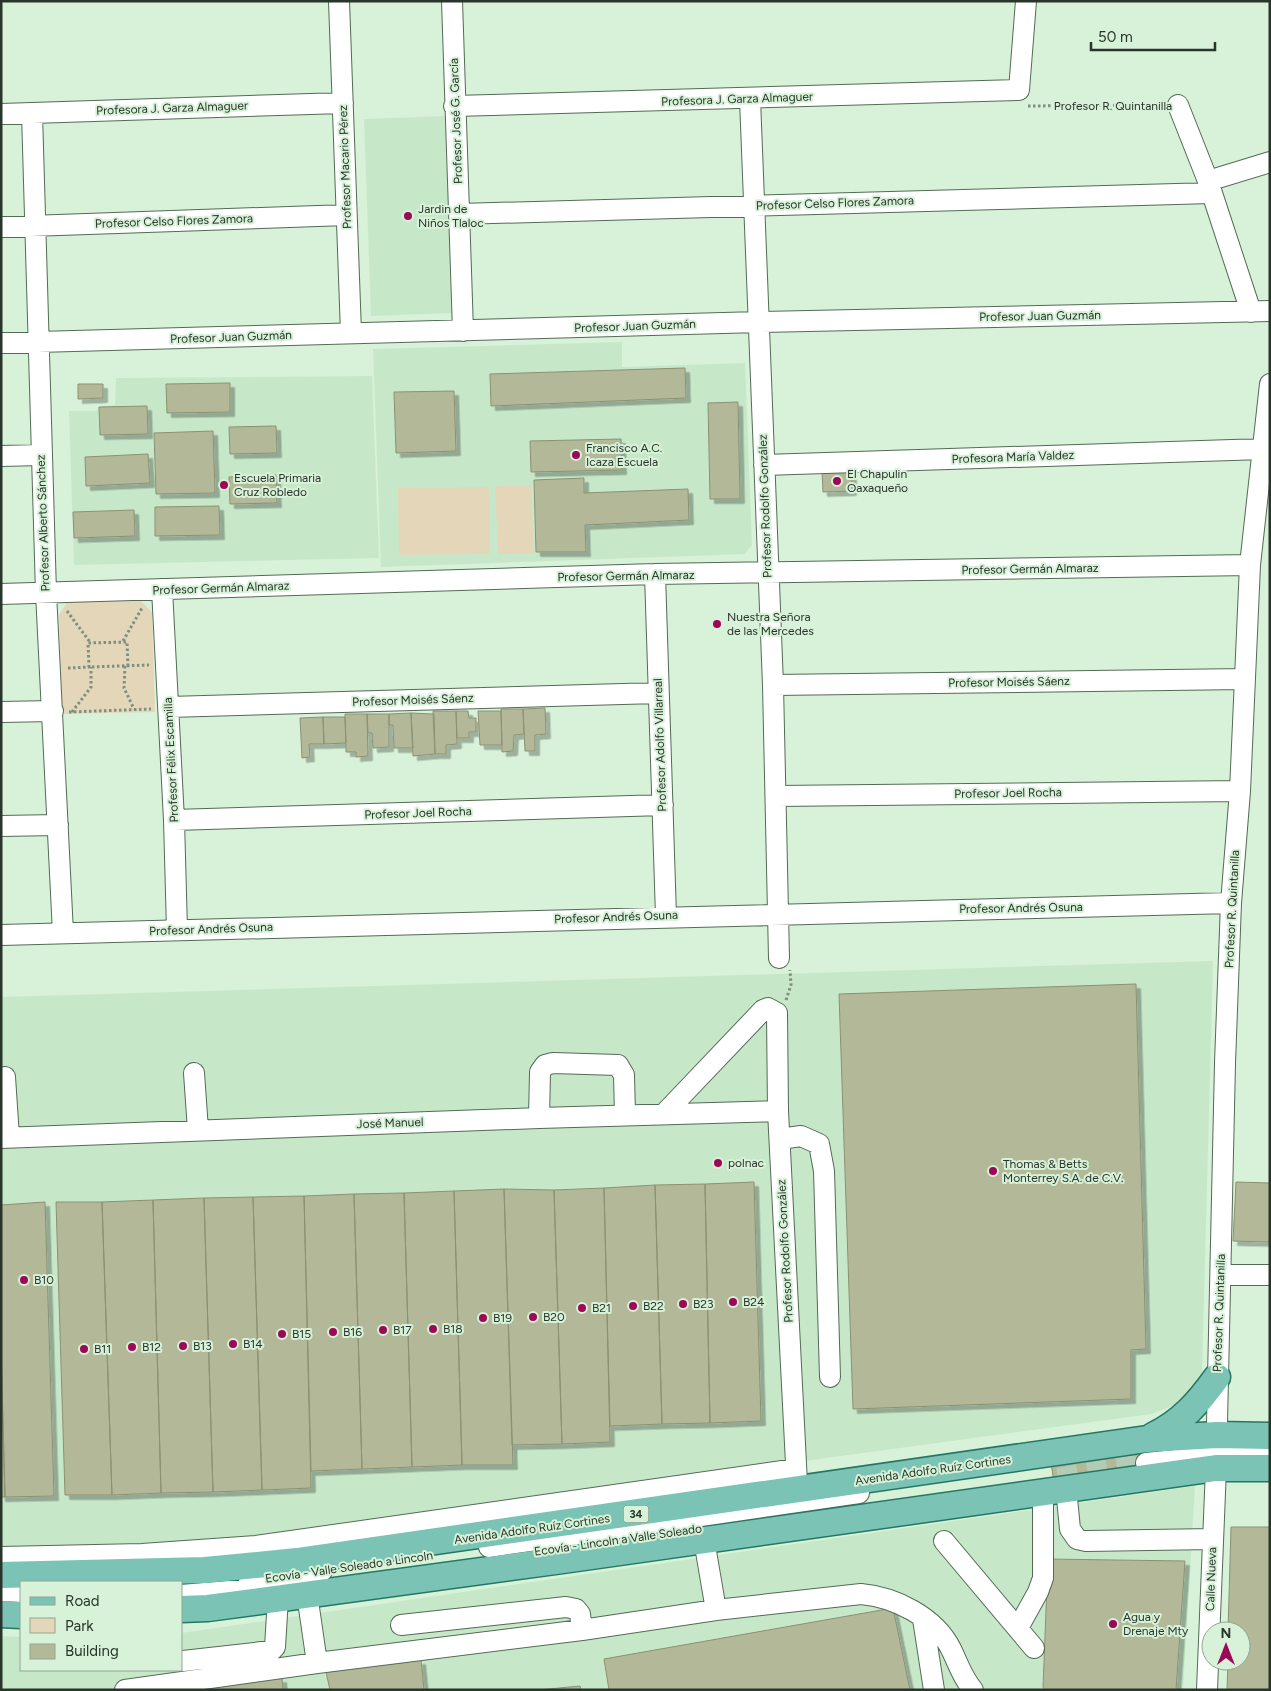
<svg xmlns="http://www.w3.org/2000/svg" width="1271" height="1691" font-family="Figtree,sans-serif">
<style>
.built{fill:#c7e8c8}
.green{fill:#e4d7b9}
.building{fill:#b2b898;stroke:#8b9172;filter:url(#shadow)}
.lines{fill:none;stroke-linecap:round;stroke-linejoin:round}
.minor-tunnel{stroke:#b4ccb5;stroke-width:20;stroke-dasharray:20 10;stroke-linecap:butt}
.minor-casing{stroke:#536b55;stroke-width:22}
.major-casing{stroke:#257764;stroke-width:29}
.path{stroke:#7d8f7e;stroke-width:3;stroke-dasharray:2.5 2.5;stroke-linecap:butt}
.minor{stroke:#fff;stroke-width:20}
.major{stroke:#7bc3b5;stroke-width:26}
.poi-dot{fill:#9c0856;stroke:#d7f2d8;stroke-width:2}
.labels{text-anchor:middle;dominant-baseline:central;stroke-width:4;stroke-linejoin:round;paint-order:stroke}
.shield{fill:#d7f2d8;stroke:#5d6d5e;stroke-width:1}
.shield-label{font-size:11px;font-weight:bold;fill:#29342a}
.street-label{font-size:12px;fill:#29342a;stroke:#d7f2d8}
.poi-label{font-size:12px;fill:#29342a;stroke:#d7f2d8;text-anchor:start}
</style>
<defs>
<filter id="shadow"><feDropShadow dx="4.5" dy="4.5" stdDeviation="0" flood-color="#0004"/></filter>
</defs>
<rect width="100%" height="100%" fill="#d7f2d8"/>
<path class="built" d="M445,116L452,313L371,316L364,119Z
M622,342V367L745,363L752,545L745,554L381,567L373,349Z
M372,376L379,558L74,565L69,411H97L98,407L115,405L116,378Z
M1213,961L1202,1374L1192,1398L1152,1414L212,1541L1,1547V997Z
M1195,1486L1183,1690H1V1636L21,1637V1670H181V1633Z"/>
<path class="green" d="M531,485L534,553L498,554L495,486Z
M489,487L490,554L399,555L398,488Z
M140,600L152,612L155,712L62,714L59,615L67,602Z"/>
<path class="building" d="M685,368L686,398L491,406L490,374Z
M230,383V412L167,413L166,384Z
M78,384H103V398L78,399Z
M454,391L456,451L396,453L394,392Z
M738,402L740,499H710L708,403Z
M147,406L148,434L100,435L99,407Z
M276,426L277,453L230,454L229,427Z
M213,431L215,493L156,494L154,433Z
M621,439L622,470L531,472L530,441Z
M148,454L150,483L86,486L85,457Z
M852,470V491L823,492L822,471Z
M276,475L277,503L230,504L229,477Z
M584,478V493L688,489L689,520L585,525L586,552H536L534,480Z
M219,506L220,535L155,536V507Z
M134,510L135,536L74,538L73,512Z
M545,708L546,734L535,735V751H525L523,709Z
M501,709H523L524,734L514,735L513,751L502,752Z
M433,711H456L457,744L446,745V754H435Z
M456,711H468L469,718H476V732H469V738H457Z
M478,711H501L502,745H480Z
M411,713L413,748H394L393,725H389V714Z
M411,713L434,714L435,754L413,756Z
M345,714H367L368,756L356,757V752H346Z
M367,714H389V747L373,748L372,733H368Z
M323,717H345L346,743L324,744Z
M323,717L324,744H309L310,757L302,758L300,718Z
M1136,984L1146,1349L1131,1350V1399L853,1409L839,994Z
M754,1182L761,1421L710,1423L705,1184Z
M1236,1182L1270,1183V1242L1233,1241Z
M705,1184L710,1423L662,1424L655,1185Z
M655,1185L662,1424L610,1426L604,1188Z
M604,1188L610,1442L562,1444L554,1190Z
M504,1189L513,1465H462L454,1191Z
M504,1189L554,1190L562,1444L512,1445Z
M454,1191L462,1465L412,1467L404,1193Z
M404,1193L412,1467L362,1469L354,1194Z
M354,1194L362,1469L311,1471L304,1196Z
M304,1196L311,1488L262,1490L253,1197Z
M253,1197L262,1490L213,1492L204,1198Z
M204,1198L213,1492L161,1493L153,1200Z
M153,1200L161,1493L112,1495L102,1202Z
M45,1202L54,1496L5,1497L1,1354V1205Z
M56,1202H102L112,1495H65Z
M1,1346L5,1497H1Z
M1142,1442L1146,1467L1054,1482L1050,1457Z
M1231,1527H1270V1690H1227L1228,1661H1241V1631H1228Z
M1048,1559L1185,1561L1176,1690H1045L1043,1687Z
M893,1608L910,1690H609L604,1659Z
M421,1660L424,1690H330L326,1672Z
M282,1678L283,1690H175Z
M580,1686L581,1690H538Z"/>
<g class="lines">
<path class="minor-tunnel" d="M1058,1478L1146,1463"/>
<g class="minor-casing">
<path id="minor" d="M339,1L351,333
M452,1L463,331
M750,99L773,685L779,958
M1178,105L1208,181L1251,312
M454,106L1019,90L1026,1
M32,113L46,593L63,933
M1,114L343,103
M1208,181L1270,162
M459,214L1212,193
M1,227L346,215
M1,343L759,322L1270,311
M1,456L41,455
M764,465L1263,449
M655,574L666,916
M162,589L174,820L177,930
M1,594L655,574L1250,565
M773,685L1245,679
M169,707L658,693
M1,712L53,711
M776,796L1240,791
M174,820L663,805
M1,826L58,825
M1,935L1231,903
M194,1073L198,1130
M5,1077L9,1137
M664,1114L763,1010L768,1008L777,1013L778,1111L797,1483
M539,1118L540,1072L545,1065L553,1063L618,1065L624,1075L625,1115
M1,1138L539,1118L778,1111
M780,1139L801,1136L819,1144L824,1171L830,1377
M1221,1275H1270
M1146,1463L1216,1456L1270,1455
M1066,1488L1070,1529L1077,1539L1086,1541L1213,1539
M704,1540L716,1610
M944,1541L1034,1648
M489,1547L859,1493
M1,1557L142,1554L256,1546L796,1469
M249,1581L322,1571
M1,1591L21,1592
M307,1594L317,1663L582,1630L716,1610L861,1594C895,1597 935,1617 951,1649C958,1663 962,1677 973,1690
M181,1595L266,1588
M923,1619L934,1690
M401,1625L566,1607L576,1609L580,1614L582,1630
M1018,1628L1038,1592L1043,1578V1492
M183,1661L271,1651L275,1647L278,1598
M125,1690L317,1663
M1207,1690L1216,1468L1225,1063L1231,903L1240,791L1250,565L1270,384"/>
</g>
<g class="major-casing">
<path id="major" d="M1153,1436C1182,1422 1199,1402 1217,1377
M1,1575L205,1570L297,1561L1147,1439L1217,1435L1270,1436
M181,1609L208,1608L563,1560L1216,1468H1270
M1,1614L21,1615"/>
</g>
<path class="path" d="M1028,106L1162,105
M67,611L90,642
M123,641L142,608
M125,666L124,688L134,709
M128,666L127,642L88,643L89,667L149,665
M68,668L89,667
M69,712L151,709
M72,712L91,687V667
M786,1000L791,985L790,970"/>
<use href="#minor" class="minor"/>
<use href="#major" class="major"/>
</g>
<g class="poi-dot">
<circle cx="408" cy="216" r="5"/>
<circle cx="576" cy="455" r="5"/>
<circle cx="837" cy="481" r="5"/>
<circle cx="224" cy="485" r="5"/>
<circle cx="717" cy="624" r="5"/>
<circle cx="718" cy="1163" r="5"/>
<circle cx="993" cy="1171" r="5"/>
<circle cx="24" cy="1280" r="5"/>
<circle cx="733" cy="1302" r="5"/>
<circle cx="683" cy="1304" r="5"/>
<circle cx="633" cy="1306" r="5"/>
<circle cx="582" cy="1308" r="5"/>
<circle cx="533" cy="1317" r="5"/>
<circle cx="483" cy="1318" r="5"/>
<circle cx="433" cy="1329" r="5"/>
<circle cx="383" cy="1330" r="5"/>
<circle cx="333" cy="1332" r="5"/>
<circle cx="282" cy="1334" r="5"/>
<circle cx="233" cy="1344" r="5"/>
<circle cx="183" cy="1346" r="5"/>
<circle cx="132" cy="1347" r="5"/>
<circle cx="84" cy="1349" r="5"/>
<circle cx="1113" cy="1624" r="5"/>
</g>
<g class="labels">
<rect class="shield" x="623.5" y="1505.5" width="25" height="17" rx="4"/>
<g class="shield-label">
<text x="636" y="1514">34</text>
</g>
<g class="street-label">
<text transform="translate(737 99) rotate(-2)">Profesora J. Garza Almaguer</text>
<text x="1113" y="106">Profesor R. Quintanilla</text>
<text transform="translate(172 108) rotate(-2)">Profesora J. Garza Almaguer</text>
<text transform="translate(456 121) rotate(-92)">Profesor José G. García</text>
<text transform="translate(345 167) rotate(-92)">Profesor Macario Pérez</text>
<text transform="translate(835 203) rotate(-2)">Profesor Celso Flores Zamora</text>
<text transform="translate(174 221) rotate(-2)">Profesor Celso Flores Zamora</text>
<text transform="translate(1040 316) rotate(-1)">Profesor Juan Guzmán</text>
<text transform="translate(635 326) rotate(-2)">Profesor Juan Guzmán</text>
<text transform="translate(231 337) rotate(-2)">Profesor Juan Guzmán</text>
<text transform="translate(1013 457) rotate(-2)">Profesora María Valdez</text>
<text transform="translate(765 506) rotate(-92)">Profesor Rodolfo González</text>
<text transform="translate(43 523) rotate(-92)">Profesor Alberto Sánchez</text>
<text transform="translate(1030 569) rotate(-1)">Profesor Germán Almaraz</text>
<text transform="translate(626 576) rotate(-1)">Profesor Germán Almaraz</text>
<text transform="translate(221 588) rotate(-2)">Profesor Germán Almaraz</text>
<text transform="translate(1009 682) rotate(-1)">Profesor Moisés Sáenz</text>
<text transform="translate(413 700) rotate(-2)">Profesor Moisés Sáenz</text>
<text transform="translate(660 745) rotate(-92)">Profesor Adolfo Villarreal</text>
<text transform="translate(171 760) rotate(-93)">Profesor Félix Escamilla</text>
<text transform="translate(1008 793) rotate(-1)">Profesor Joel Rocha</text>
<text transform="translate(418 813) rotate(-2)">Profesor Joel Rocha</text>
<text transform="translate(1021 908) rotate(-1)">Profesor Andrés Osuna</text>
<text transform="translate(1232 909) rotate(-87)">Profesor R. Quintanilla</text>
<text transform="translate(616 917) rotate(-2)">Profesor Andrés Osuna</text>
<text transform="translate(211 929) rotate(-2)">Profesor Andrés Osuna</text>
<text transform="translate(390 1123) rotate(-2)">José Manuel</text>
<text transform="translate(785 1251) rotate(-93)">Profesor Rodolfo González</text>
<text transform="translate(1219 1313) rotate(-88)">Profesor R. Quintanilla</text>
<text transform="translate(933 1470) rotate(-8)">Avenida Adolfo Ruíz Cortines</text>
<text transform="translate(532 1529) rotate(-8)">Avenida Adolfo Ruíz Cortines</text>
<text transform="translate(618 1540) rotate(-8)">Ecovía - Lincoln a Valle Soleado</text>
<text transform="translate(349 1567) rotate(-8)">Ecovía - Valle Soleado a Lincoln</text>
<text transform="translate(1211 1579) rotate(-88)">Calle Nueva</text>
</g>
<g class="poi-label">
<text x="418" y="209">Jardin de<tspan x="418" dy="14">Niños Tlaloc</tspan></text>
<text x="586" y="448">Francisco A.C.<tspan x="586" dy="14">Icaza Escuela</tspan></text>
<text x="847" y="474">El Chapulin<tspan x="847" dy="14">Oaxaqueño</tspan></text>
<text x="234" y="478">Escuela Primaria<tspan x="234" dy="14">Cruz Robledo</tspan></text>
<text x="727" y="617">Nuestra Señora<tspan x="727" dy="14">de las Mercedes</tspan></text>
<text x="728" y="1163">polnac</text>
<text x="1003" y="1164">Thomas &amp; Betts<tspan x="1003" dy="14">Monterrey S.A. de C.V.</tspan></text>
<text x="34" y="1280">B10</text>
<text x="743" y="1302">B24</text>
<text x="693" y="1304">B23</text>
<text x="643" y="1306">B22</text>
<text x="592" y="1308">B21</text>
<text x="543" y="1317">B20</text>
<text x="493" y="1318">B19</text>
<text x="443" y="1329">B18</text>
<text x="393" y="1330">B17</text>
<text x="343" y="1332">B16</text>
<text x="292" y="1334">B15</text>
<text x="243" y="1344">B14</text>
<text x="193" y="1346">B13</text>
<text x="142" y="1347">B12</text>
<text x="94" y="1349">B11</text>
<text x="1123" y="1617">Agua y<tspan x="1123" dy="14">Drenaje Mty</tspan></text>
</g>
</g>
<rect width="1271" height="1691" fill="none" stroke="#29342a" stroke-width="5"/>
<rect x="20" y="1581" width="162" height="90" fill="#d7f2d8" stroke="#91a692"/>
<rect x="30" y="1597" width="25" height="8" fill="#7bc3b5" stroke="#91a692"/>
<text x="65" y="1606" font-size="15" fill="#29342a">Road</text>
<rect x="30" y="1618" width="25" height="15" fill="#e4d7b9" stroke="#91a692"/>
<text x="65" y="1631" font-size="15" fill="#29342a">Park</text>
<rect x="30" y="1644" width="25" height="15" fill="#b2b898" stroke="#91a692"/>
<text x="65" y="1656" font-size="15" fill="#29342a">Building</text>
<g transform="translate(1226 1646)"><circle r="24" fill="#d7f2d8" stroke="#91a692"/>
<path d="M0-4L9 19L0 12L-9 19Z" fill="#9c0856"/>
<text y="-8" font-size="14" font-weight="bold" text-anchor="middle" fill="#29342a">N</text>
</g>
<path d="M1091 42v8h124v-8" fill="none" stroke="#29342a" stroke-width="2.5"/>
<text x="1098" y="42" font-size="15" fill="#29342a" stroke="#d7f2d8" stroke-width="4" paint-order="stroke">50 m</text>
</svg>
